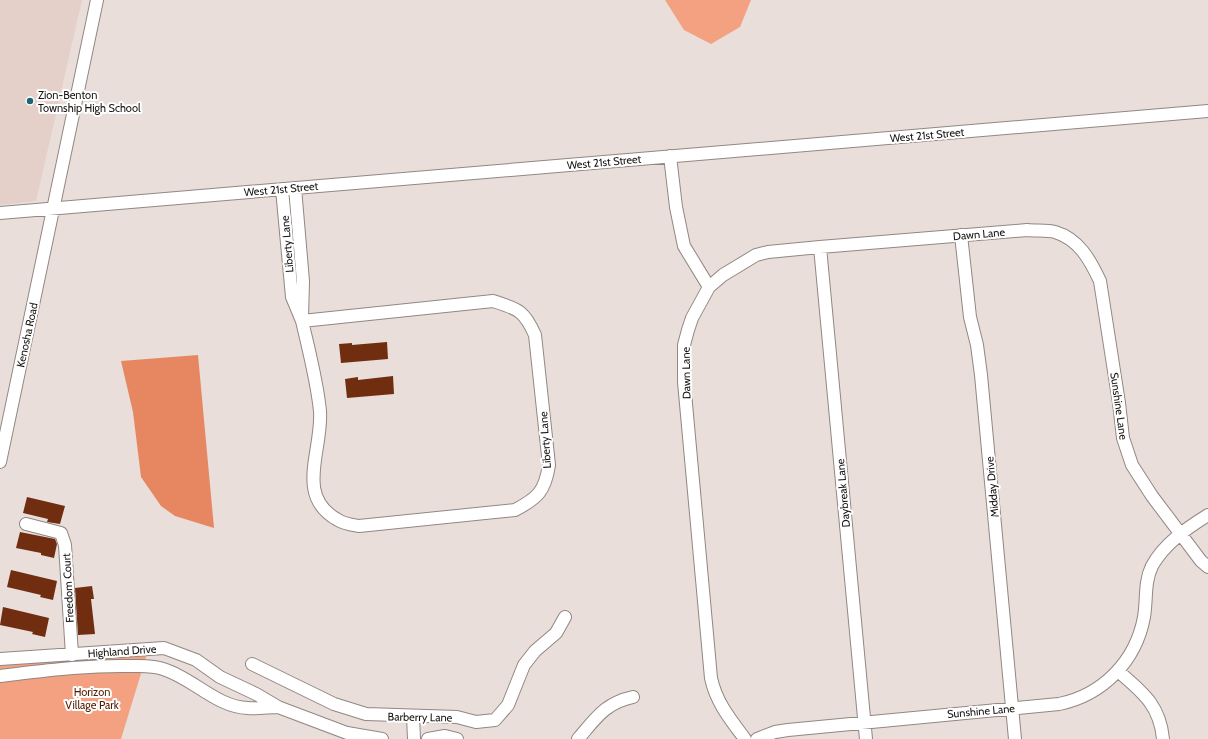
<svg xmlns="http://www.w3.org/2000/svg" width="1208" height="739" font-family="Cabin,sans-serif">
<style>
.built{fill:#e4d0c9}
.green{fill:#f4a181}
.water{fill:#e68762}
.building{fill:#702d10}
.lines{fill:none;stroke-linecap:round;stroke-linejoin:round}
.minor-casing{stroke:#918783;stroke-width:14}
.minor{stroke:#fff;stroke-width:12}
.poi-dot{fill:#226377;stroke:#fff;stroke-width:1.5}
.labels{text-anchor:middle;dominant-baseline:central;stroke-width:4;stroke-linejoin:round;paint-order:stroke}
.poi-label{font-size:11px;fill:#171412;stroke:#fff;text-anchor:start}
.street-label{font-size:11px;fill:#171412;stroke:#fff}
.park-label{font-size:11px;fill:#541900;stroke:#fff}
</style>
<rect width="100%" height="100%" fill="#e9deda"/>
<path class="built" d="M0,0H82L36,201L0,205Z"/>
<path class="green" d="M665,0H751L740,27L711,44L684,30Z
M147,654L121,739H0V665Z"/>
<path class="water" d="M198,355L214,528L175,516L161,506L141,477L133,412L121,361Z"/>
<path class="building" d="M387,342L388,359L341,363L339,344L352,343V345Z
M393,376L394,394L347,398L345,379L358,377V380Z
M27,497L65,506L60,524L47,522L48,519L23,513Z
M20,532L55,539L57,544L54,558L41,555V553L16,548Z
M11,570L57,581L53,600L40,597L41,595L7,587Z
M92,586L94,599H91L95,634L78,635L75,588Z
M3,607L49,618L45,637L32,634L33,632L0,625Z"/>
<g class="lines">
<g class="minor-casing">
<path id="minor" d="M670,156L676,207L684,246L709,287
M295,188L303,281L302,318
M282,189L292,297L302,321
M0,213L1208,111
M961,235L970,317L977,345L981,375L1015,739
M820,247L866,739
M493,301C518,309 524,310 535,335L549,465C545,491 538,498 515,510L359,526C353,525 344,524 338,520C294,496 323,450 320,411C317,381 309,351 302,321Z
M0,462L97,0
M26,524L61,533L65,545L72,655
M0,659L164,648L196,660L220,677L256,694L278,707L347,733L382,739
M252,664L334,704L366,714L457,717L476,722L495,720L508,705L524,665L535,651L556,633L565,617
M1119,672C1142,692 1160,705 1163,739
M0,676C43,671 87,665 130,666C141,666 153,665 163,669C193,678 216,707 248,708C258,709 269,707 278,707
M413,716L414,739
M428,739L445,736L457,739
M578,739C596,718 605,703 633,697
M745,739C730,719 716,702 711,678L684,382V345L688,330L692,318L709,287L723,275L756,255L768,252L820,247L1027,230C1036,231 1047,230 1055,232C1079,239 1090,260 1100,281L1119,403L1123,438L1132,465L1152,496L1201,561L1208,567
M757,739L775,732L788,730L1059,704C1103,695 1136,661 1144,617C1147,600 1144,582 1152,566C1164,544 1187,528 1208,515"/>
</g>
<use href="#minor" class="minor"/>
</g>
<circle class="poi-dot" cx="30" cy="101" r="4"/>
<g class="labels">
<g class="poi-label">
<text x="38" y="95">Zion-Benton<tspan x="38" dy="13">Township High School</tspan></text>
</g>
<g class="street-label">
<text transform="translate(927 135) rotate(-5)">West 21st Street</text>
<text transform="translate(604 162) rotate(-5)">West 21st Street</text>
<text transform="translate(281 189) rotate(-5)">West 21st Street</text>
<text transform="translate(979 234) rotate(-5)">Dawn Lane</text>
<text transform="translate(287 244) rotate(-95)">Liberty Lane</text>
<text transform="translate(27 335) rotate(-78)">Kenosha Road</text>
<text transform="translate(686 373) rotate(-91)">Dawn Lane</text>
<text transform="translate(1119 406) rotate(82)">Sunshine Lane</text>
<text transform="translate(545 440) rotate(-94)">Liberty Lane</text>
<text transform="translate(992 487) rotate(-95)">Midday Drive</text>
<text transform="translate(843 493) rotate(-95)">Daybreak Lane</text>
<text transform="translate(68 588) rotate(-93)">Freedom Court</text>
<text transform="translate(122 651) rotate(-4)">Highland Drive</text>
<text transform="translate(981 711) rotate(-5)">Sunshine Lane</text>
<text transform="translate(420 717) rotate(1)">Barberry Lane</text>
</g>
<g class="park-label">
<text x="92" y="692">Horizon<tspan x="92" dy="13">Village Park</tspan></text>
</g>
</g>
</svg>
